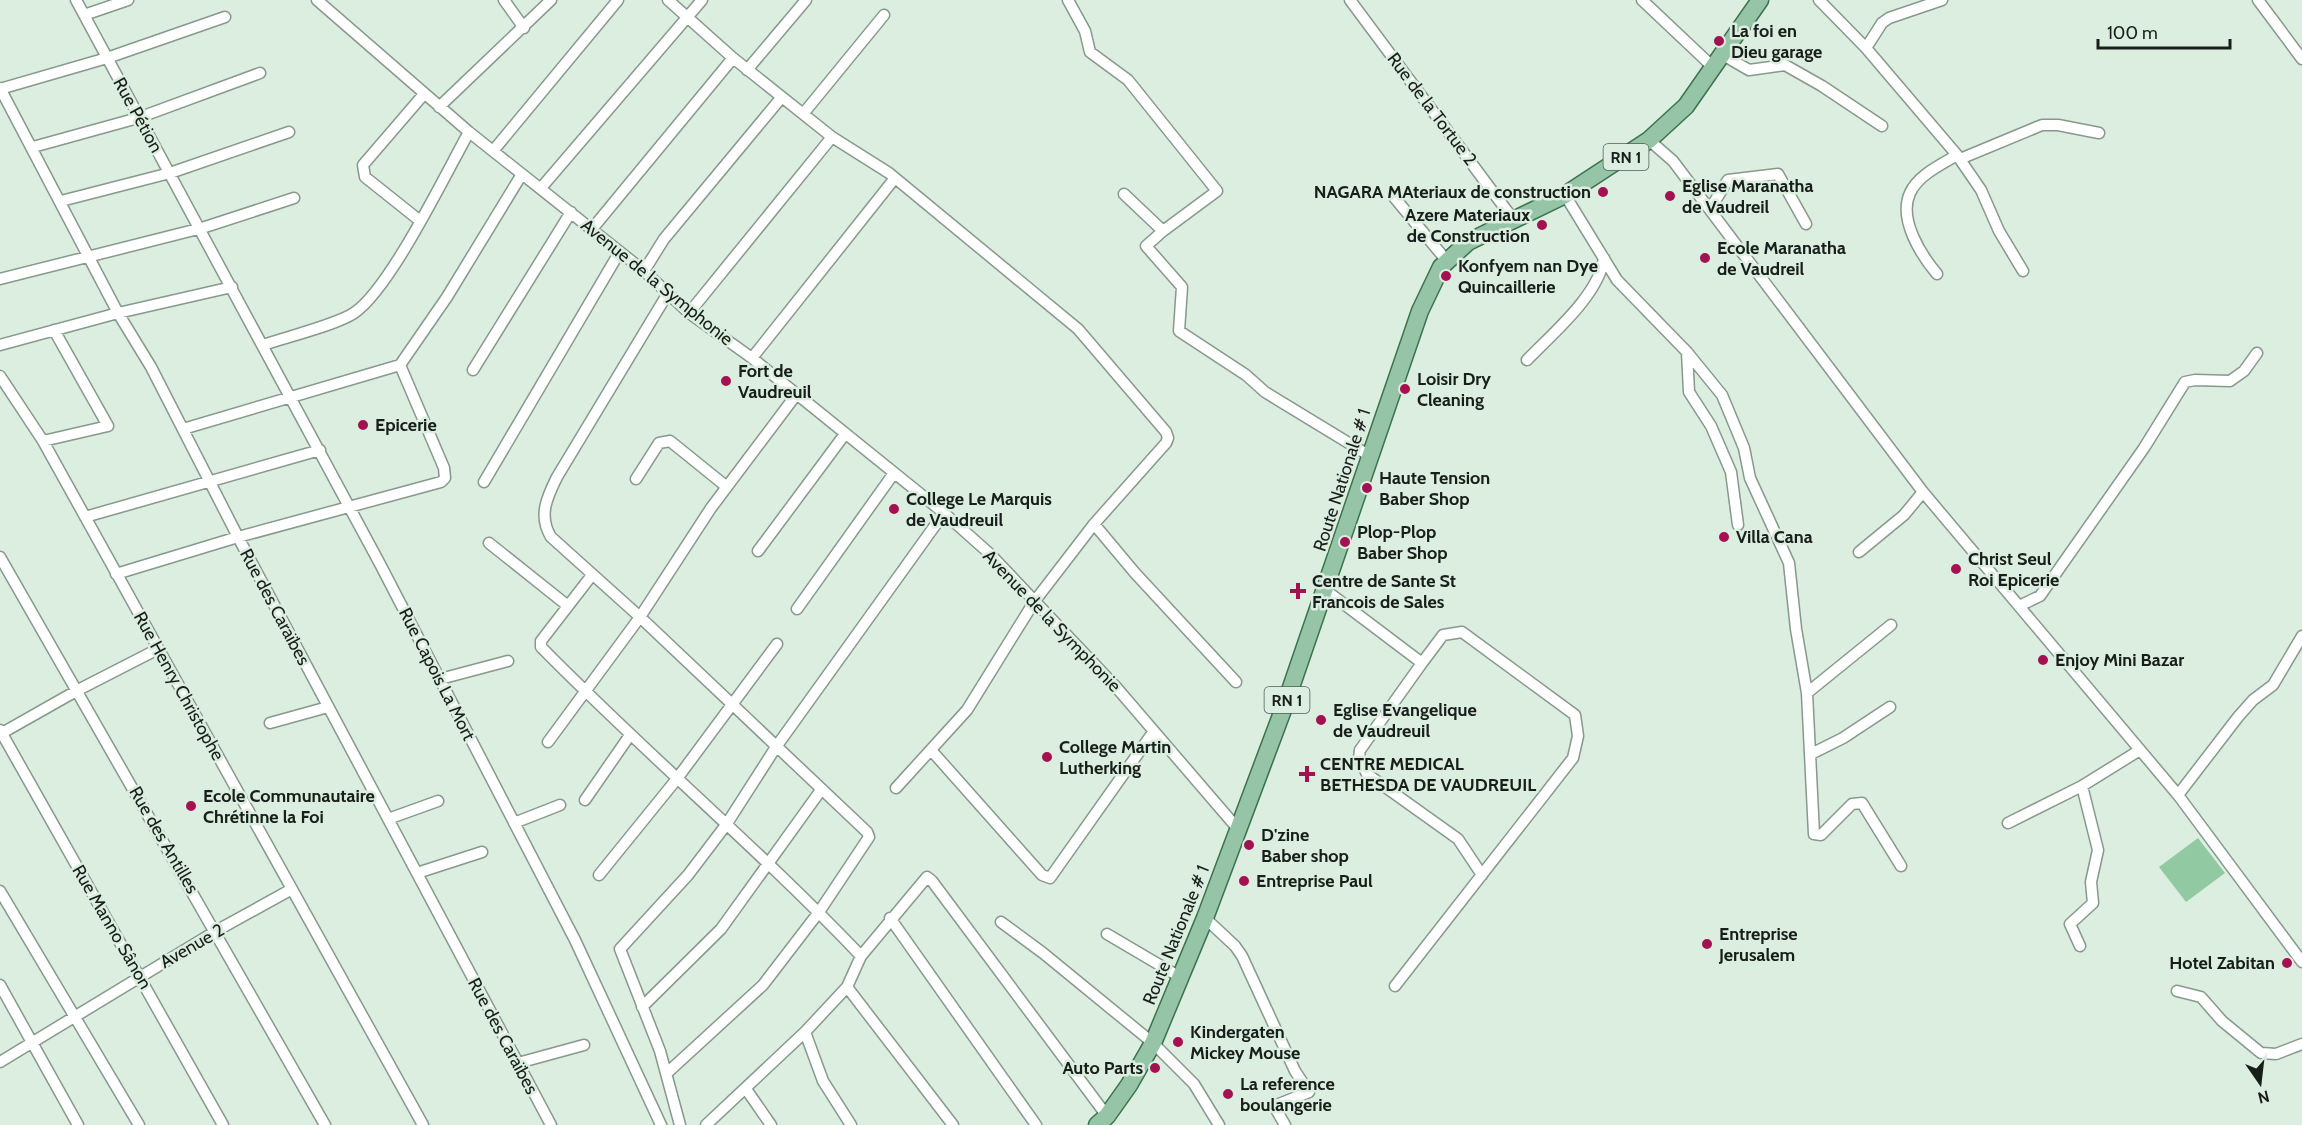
<svg xmlns="http://www.w3.org/2000/svg" width="2302" height="1125" font-family="Cabin,sans-serif">
<style>
.green{fill:#91caa2}
.lines{fill:none;stroke-linecap:round;stroke-linejoin:round}
.minor-casing{stroke:#87988c;stroke-width:13}
.primary-casing{stroke:#3b724f;stroke-width:19}
.minor{stroke:#fff;stroke-width:10}
.primary{stroke:#95c5a6;stroke-width:16}
.poi-dot{fill:#a41150;stroke:#dceee0;stroke-width:2}
.labels{text-anchor:middle;dominant-baseline:central;stroke-width:5;stroke-linejoin:round;paint-order:stroke}
.shield{fill:#dceee0;stroke:#535d55;stroke-width:1.5}
.shield-label{font-size:16px;font-weight:bold;fill:#181f1a}
.poi-label{font-size:18px;font-weight:bold;fill:#181f1a;stroke:#dceee0;text-anchor:start}
.street-label{font-size:18px;fill:#181f1a;stroke:#dceee0}
</style>
<rect width="100%" height="100%" fill="#dceee0"/>
<path class="green" d="M2198,838L2225,873L2186,902L2159,867Z"/>
<g class="lines">
<g class="minor-casing">
<path id="minor" d="M76,0L380,564L575,940L661,1125
M317,0L469,132L644,271L689,313L752,358L944,513L990,554L1116,687L1238,829
M504,0L524,28
M668,0L733,58
M1068,0L1085,31L1090,52L1128,80L1217,191L1163,231
M1350,0L1513,219
M1642,0L1714,68
M1819,0L1866,48L1957,155L1981,190L1999,231L2023,271
M2258,0L2302,59
M84,15L128,0
M1866,48L1882,23L1889,18L1942,0
M1723,55L1749,70L1785,65L1822,86L1882,126
M747,70L806,0
M0,88L118,313L151,367L238,537L551,1125
M0,89L107,58L225,17
M439,107L551,0
M803,114L884,15
M1649,140L1673,161L1923,492L2178,795L2302,962
M33,147L138,118L260,73
M493,151L618,0
M1960,159L2042,125H2058L2099,133
M541,188L702,0
M1124,194L1163,231L1146,246L1182,287L1179,331L1246,375L1265,392L1370,456
M1565,195L1617,280L1687,352L1722,395L1744,448L1750,478L1789,563L1796,629L1807,693L1814,834L1821,835L1852,804L1862,803L1901,866
M1394,197L1446,260
M61,201L170,173L289,132
M1710,209L1728,180L1778,174L1806,224
M419,220L365,177L363,165L424,94
M592,229L733,58L832,137L889,173L1078,329L1166,432L1168,438L1166,443L1094,524L1034,602L967,710L896,788
M644,271L664,239L781,98
M1937,274C1921,255 1898,219 1910,193C1918,175 1942,164 1957,155
M0,279L202,228L294,198
M689,313L832,137
M0,345L118,313L232,287
M263,345C286,337 336,325 354,313C390,289 445,175 469,132
M1687,352L1689,392L1711,426L1731,472L1738,525
M752,358L895,178
M1527,360C1552,334 1599,295 1604,258
M473,370L571,212
M0,376L43,441L423,1125
M183,429L400,365L447,297L522,174
M43,441L108,426L54,330
M636,479L659,443L670,441L727,487
M484,482L619,253
M85,517L320,450
M1094,524L1135,573L1236,682
M489,543L568,606
M758,551L845,434
M1859,552L1904,515L1923,492
M0,557L325,1125
M116,574L238,537L441,482L445,478L444,468L400,365
M592,575L541,641V647C645,753 759,849 861,956
M1324,589L1422,663L1443,635L1462,632L1575,715L1578,736L1573,758L1395,986
M2019,606L2040,596L2144,448L2185,382L2195,380L2230,381L2244,371L2257,353
M797,609L894,473
M1422,663L1360,750L1359,758L1367,774L1458,839L1482,875
M440,679L508,661
M1807,693L1891,625
M270,723L328,707
M0,730L223,1125
M2,733L78,690L158,649
M548,742L640,617L711,508L796,395
M931,750L1042,875L1050,878L1154,731
M1811,754L1843,738L1890,707
M2178,795L2238,717L2253,700L2273,685L2302,636
M585,800L630,735
M388,819L438,801
M514,823L560,805
M2008,823L2082,786
M417,873L482,852
M599,875L676,780L777,644
M0,891L139,1125
M890,918L1036,1125
M1205,918L1235,946L1242,956L1295,1071L1309,1092L1274,1106L1285,1125
M1001,922L1043,953L1153,1043L1194,1084L1219,1125
M1107,934L1180,977
M2080,946L2070,924L2093,903L2091,882L2098,850L2082,786L2140,750
M0,985L78,1125
M847,987L953,1125
M2177,991L2201,997L2222,1021L2261,1053L2276,1054L2302,1044
M642,1007L721,929L821,790
M805,1032L823,1081L851,1125
M0,1062L216,931L292,889
M518,1063L584,1045
M667,1073L763,985L819,912L869,837L867,832L640,617L551,537C538,516 547,497 557,477L668,293
M746,1089L771,1125
M680,1125L660,1051L620,949L688,875L726,825L776,747L944,513
M706,1125L805,1032L847,987L861,956L927,877L932,881L1107,1116"/>
</g>
<g class="primary-casing">
<path id="primary" d="M1097,1125L1107,1116L1129,1085L1153,1043L1205,918L1286,702L1420,311L1441,267L1468,242L1565,195L1649,140L1686,106L1760,0"/>
</g>
<use href="#minor" class="minor"/>
<use href="#primary" class="primary"/>
</g>
<g class="poi-dot">
<circle cx="1719" cy="41" r="6"/>
<circle cx="1603" cy="192" r="6"/>
<circle cx="1670" cy="196" r="6"/>
<circle cx="1542" cy="225" r="6"/>
<circle cx="1705" cy="258" r="6"/>
<circle cx="1446" cy="276" r="6"/>
<circle cx="726" cy="381" r="6"/>
<circle cx="1405" cy="389" r="6"/>
<circle cx="363" cy="425" r="6"/>
<circle cx="1367" cy="488" r="6"/>
<circle cx="894" cy="509" r="6"/>
<circle cx="1724" cy="537" r="6"/>
<circle cx="1345" cy="542" r="6"/>
<circle cx="1956" cy="569" r="6"/>
<path d="M1295 582h6v6h6v6h-6v6h-6v-6h-6v-6h6z"/>
<circle cx="2043" cy="660" r="6"/>
<circle cx="1321" cy="720" r="6"/>
<circle cx="1047" cy="757" r="6"/>
<path d="M1304 765h6v6h6v6h-6v6h-6v-6h-6v-6h6z"/>
<circle cx="191" cy="806" r="6"/>
<circle cx="1249" cy="845" r="6"/>
<circle cx="1244" cy="881" r="6"/>
<circle cx="1707" cy="944" r="6"/>
<circle cx="2287" cy="963" r="6"/>
<circle cx="1178" cy="1042" r="6"/>
<circle cx="1155" cy="1068" r="6"/>
<circle cx="1228" cy="1094" r="6"/>
</g>
<g class="labels">
<g class="shield">
<rect x="1603.5" y="144" width="45" height="26" rx="4.5"/>
<rect x="1264.5" y="687" width="45" height="26" rx="4.5"/>
</g>
<g class="shield-label">
<text x="1626" y="157">RN 1</text>
<text x="1287" y="700">RN 1</text>
</g>
<g class="poi-label">
<text x="1731" y="31">La foi en<tspan x="1731" dy="21">Dieu garage</tspan></text>
<text x="1682" y="186">Eglise Maranatha<tspan x="1682" dy="21">de Vaudreil</tspan></text>
<text x="1591" y="192" text-anchor="end">NAGARA MAteriaux de construction</text>
<text x="1530" y="215" text-anchor="end">Azere Materiaux<tspan x="1530" dy="21">de Construction</tspan></text>
<text x="1717" y="248">Ecole Maranatha<tspan x="1717" dy="21">de Vaudreil</tspan></text>
<text x="1458" y="266">Konfyem nan Dye<tspan x="1458" dy="21">Quincaillerie</tspan></text>
<text x="738" y="371">Fort de<tspan x="738" dy="21">Vaudreuil</tspan></text>
<text x="1417" y="379">Loisir Dry<tspan x="1417" dy="21">Cleaning</tspan></text>
<text x="375" y="425">Epicerie</text>
<text x="1379" y="478">Haute Tension<tspan x="1379" dy="21">Baber Shop</tspan></text>
<text x="906" y="499">College Le Marquis<tspan x="906" dy="21">de Vaudreuil</tspan></text>
<text x="1357" y="532">Plop-Plop<tspan x="1357" dy="21">Baber Shop</tspan></text>
<text x="1736" y="537">Villa Cana</text>
<text x="1968" y="559">Christ Seul<tspan x="1968" dy="21">Roi Epicerie</tspan></text>
<text x="1312" y="581">Centre de Sante St<tspan x="1312" dy="21">Francois de Sales</tspan></text>
<text x="2055" y="660">Enjoy Mini Bazar</text>
<text x="1333" y="710">Eglise Evangelique<tspan x="1333" dy="21">de Vaudreuil</tspan></text>
<text x="1059" y="747">College Martin<tspan x="1059" dy="21">Lutherking</tspan></text>
<text x="1320" y="764">CENTRE MEDICAL<tspan x="1320" dy="21">BETHESDA DE VAUDREUIL</tspan></text>
<text x="203" y="796">Ecole Communautaire<tspan x="203" dy="21">Chrétinne la Foi</tspan></text>
<text x="1261" y="835">D'zine<tspan x="1261" dy="21">Baber shop</tspan></text>
<text x="1256" y="881">Entreprise Paul</text>
<text x="1719" y="934">Entreprise<tspan x="1719" dy="21">Jerusalem</tspan></text>
<text x="2275" y="963" text-anchor="end">Hotel Zabitan</text>
<text x="1190" y="1032">Kindergaten<tspan x="1190" dy="21">Mickey Mouse</tspan></text>
<text x="1143" y="1068" text-anchor="end">Auto Parts</text>
<text x="1240" y="1084">La reference<tspan x="1240" dy="21">boulangerie</tspan></text>
</g>
<g class="street-label">
<text transform="translate(1432 109) rotate(53)">Rue de la Tortue 2</text>
<text transform="translate(138 115) rotate(61)">Rue Pétion</text>
<text transform="translate(657 282) rotate(39)">Avenue de la Symphonie</text>
<text transform="translate(1342 480) rotate(-72)">Route Nationale # 1</text>
<text transform="translate(275 607) rotate(62)">Rue des Caraïbes</text>
<text transform="translate(1052 621) rotate(46)">Avenue de la Symphonie</text>
<text transform="translate(437 674) rotate(63)">Rue Capois La Mort</text>
<text transform="translate(179 686) rotate(61)">Rue Henry Christophe</text>
<text transform="translate(164 840) rotate(60)">Rue des Antilles</text>
<text transform="translate(112 927) rotate(60)">Rue Manno Sânon</text>
<text transform="translate(1176 935) rotate(-68)">Route Nationale # 1</text>
<text transform="translate(192 946) rotate(-30)">Avenue 2</text>
<text transform="translate(503 1036) rotate(62)">Rue des Caraïbes</text>
</g>
</g>
<g transform="translate(2260 1083) rotate(166)" stroke="#dceee0" stroke-width="4.5" paint-order="stroke">
<path d="M0-4.5L10 22L0 15L-10 22Z" fill="#181f1a"/>
<text y="-9" font-size="16" font-weight="bold" text-anchor="middle" fill="#181f1a">N</text>
</g>
<path d="M2098 39v9h132v-9" fill="none" stroke="#181f1a" stroke-width="3"/>
<text x="2107" y="39" font-size="18" fill="#181f1a" stroke="#dceee0" stroke-width="4.5" paint-order="stroke">100 m</text>
</svg>
